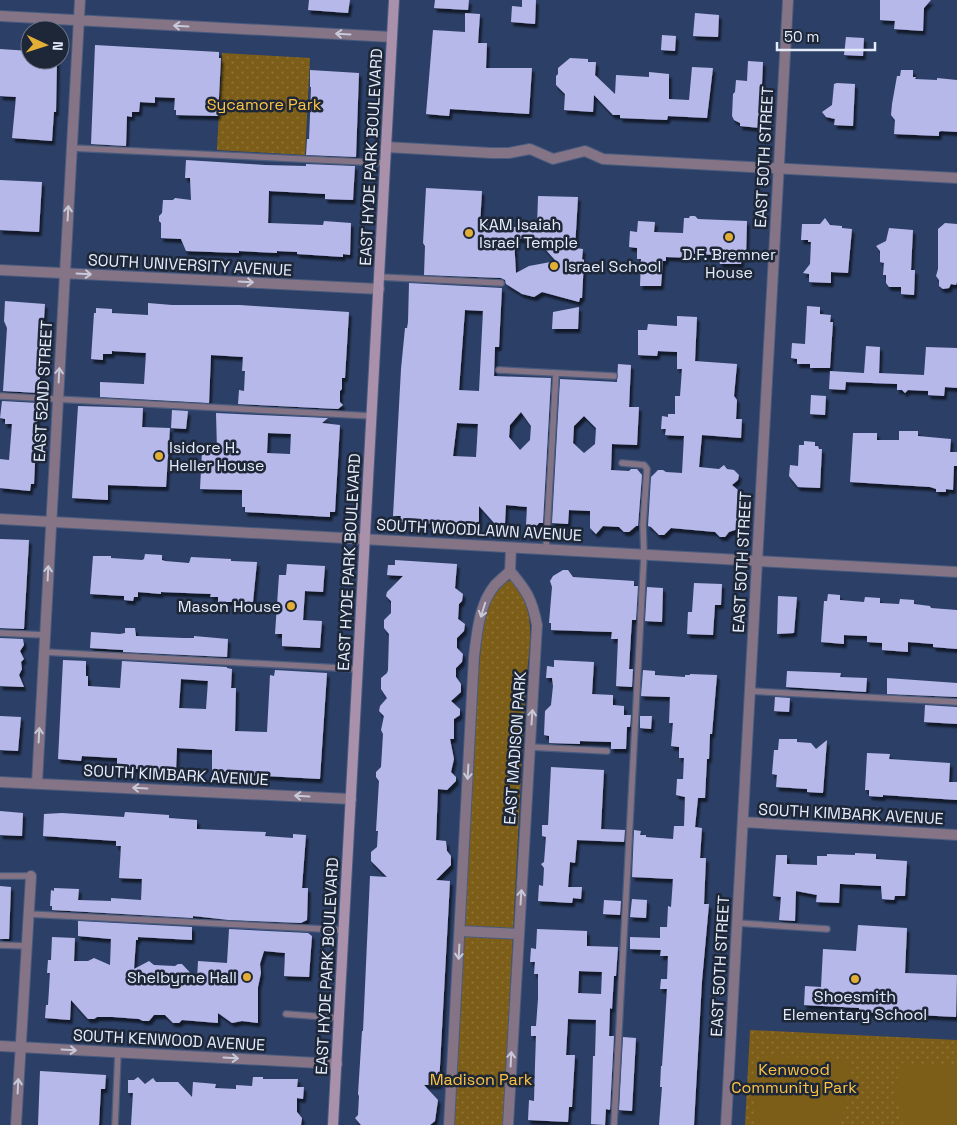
<svg xmlns="http://www.w3.org/2000/svg" width="957" height="1125" font-family="'Space Grotesk',sans-serif">
<style>
.green{fill:url(#green-dots)}
.pitch{fill:#7d5e18}
.building{fill:#b7b8ea;fill-rule:evenodd;filter:url(#shadow)}
.lines{fill:none;stroke-linecap:round;stroke-linejoin:round}
.service-casing{stroke:#495b7e;stroke-width:8}
.minor-casing{stroke:#495b7e;stroke-width:12}
.tertiary-casing{stroke:#495b7e;stroke-width:12}
.secondary-casing{stroke:#495b7e;stroke-width:12}
.service{stroke:#847485;stroke-width:5.5}
.minor{stroke:#847485;stroke-width:10}
.tertiary{stroke:#847485;stroke-width:10}
.secondary{stroke:#a990ab;stroke-width:10}
.oneway{stroke:#c7c8d8}
.poi-dot{fill:#e3ae35;stroke:#1e2738;stroke-width:2}
.labels{text-anchor:middle;dominant-baseline:central;stroke-width:5;stroke-linejoin:round;paint-order:stroke}
.park-label{font-size:16px;fill:#fdc342;stroke:#1e2738}
.street-label{font-size:16px;fill:#e4ecfb;stroke:#1e2738}
.poi-label{font-size:16px;fill:#e4ecfb;stroke:#1e2738;text-anchor:start}
</style>
<defs>
<pattern id="green-dots" width="8" height="8" patternUnits="userSpaceOnUse" patternTransform="scale(1.25)"><rect width="8" height="8" fill="#7d5e18"/><path d="M2 2h.1M6 6h.1" fill="none" stroke="#8f753a" stroke-width="1.8" stroke-linecap="round"/></pattern>
<filter id="shadow"><feDropShadow dx="2.5" dy="4" stdDeviation="1" flood-color="#0009"/></filter>
</defs>
<rect width="100%" height="100%" fill="#2c3f66"/>
<path class="green" d="M222,53L310,58L305,155L217,150Z
M511,580C517,583 520,590 523,596C535,623 529,652 526,681L503,1125H454L479,669C482,646 482,589 511,580Z
M750,1030L957,1040V1125H745Z"/>
<path class="pitch" d="M768,1056L851,1061L849,1093L842,1117L833,1125H755L757,1067Z
M899,1063L957,1067V1125H903L896,1097Z"/>
<path class="building" d="M309,0H350L348,13L308,10Z
M435,0H469L468,10L434,8Z
M522,0H536L535,24L511,22L512,6L522,7Z
M880,0H931L924,8L923,31L894,29L895,21L880,20Z
M465,13L480,14L478,43H487L486,68H532L529,114L450,109L449,116L426,114L433,30L465,32Z
M695,13L719,15L718,37L693,36Z
M662,35L676,36L675,51L661,50Z
M846,37L864,38L863,56L844,55Z
M95,45L219,52V58H221L218,116L176,115V110H174L175,98L155,97V103L140,102L139,112H132V117L127,116L126,146L91,144Z
M0,49L30,51V60H57L56,112H54L52,141L12,138L16,97L0,96Z
M570,58L588,59V62H596L595,75L615,94L616,75L649,77V72L669,74V99L689,100L692,67L713,68L707,118L668,116L667,120L620,118V115H613L594,95L593,112L564,110L565,94L556,85V76L558,74V68Z
M748,61L763,62L760,128L740,126V123L734,120L732,116L733,94L735,92L736,80L747,81Z
M310,70L359,73L356,157L306,155L307,139H309L310,116L311,87H310Z
M901,70H913V77H916L915,79L937,80V78L957,80V132L941,131L939,132V136L894,134L895,120L891,115L892,104L897,76H900Z
M837,83L855,84L853,126L834,125L835,119L826,117L822,112L832,105L834,84Z
M186,160L265,165L306,166V164L355,166L353,200L325,199V194L269,191L268,223L323,225L324,221L351,223L350,255L343,254V257L297,254V252L277,251V253L239,251V253L186,251L181,239L161,238V223L159,221V216L162,213L163,200H173L175,198L191,200L190,178H185Z
M0,180L42,182L39,232L0,230Z
M426,188L482,191L480,225L514,227L537,228L538,196L578,197L575,248L583,249L582,259L584,260L582,298H580L579,302L542,292L534,297L522,294L506,284L505,280L501,278L424,275L425,246L423,243ZM514,239H536L556,261L529,266L516,273Z
M690,216H695L698,219L747,221L746,258L742,257L741,264H720L717,255L694,254V258L666,257V261H663L661,286H640L641,259H637V248L629,247L630,231L637,232L638,221L655,222L654,232L683,233L684,218H689Z
M825,218L830,225L842,226V228L852,229L848,273L831,272V283L809,282V274L803,273L810,264L811,242H808V240H801L802,224H820Z
M945,223L957,224V282L956,285L951,284L949,288L943,289L939,286V280L936,276L938,269V229Z
M889,228L913,230L911,270H915L914,295L901,294V287H889L886,283V275H883L884,263L880,262V251L876,246L886,241Z
M409,283L502,288L499,347H495L494,376L551,378L543,523H539L534,529L529,528L526,525L527,507L506,505L505,523L501,527L497,526L479,506V526L400,522L401,516H393L401,369L405,328H407L408,322ZM465,310L483,311L479,391L459,390ZM521,412L531,426L530,440L520,450L509,437L510,425ZM457,423L478,424L476,457L453,456Z
M5,301L45,304L39,393L3,391L7,328L4,321Z
M148,303L172,305H240L349,312L345,378H342V389L340,391V402L343,405L338,409L238,404L239,390L244,391L245,371H242L243,357L211,355L209,403L100,397V382L144,384L146,353L112,351V354H103V360L91,359L94,313H96V308L112,309V313L148,315Z
M807,306L820,307V314L831,315L830,322H833L830,368H810V364H797V359L791,358L792,343L805,344Z
M579,307L578,329H552L553,312Z
M677,316L697,317L695,361L737,364L734,396L737,400L736,419H742L741,438L702,435L699,467L719,469L724,465L727,469L734,470L739,475L738,480L732,485L738,490L737,500H740L738,529L729,532L725,537H720L715,532L671,528L664,535H659L651,527L648,526L651,477L658,470H663L666,472L682,473L684,436L665,435L666,429H661L662,416L668,417V414H675V396H680L682,369H677V352L658,351L657,356L638,355V330H647L648,324L677,326Z
M866,346L880,347L879,373L924,375L926,347L957,348V388L945,387L944,396L928,395V391L908,390L905,393L902,390H897V384L846,382L845,390L829,389L830,371L864,373Z
M618,364L631,365L629,407H639L637,445L612,444L611,470L629,471L631,469H637L642,475L638,526H636L629,532H624L619,527L603,526L596,534L590,528V511L569,510L568,524L552,523L560,379L617,382ZM584,416L596,428L595,444L584,453L573,443L574,426Z
M811,395L826,396L825,415L810,414Z
M2,401L38,403L34,484H31L30,491L0,488V459L9,460L12,424H5V419L0,418Z
M78,406L143,408L142,427L170,428L166,487L108,485V500L72,498Z
M172,410L188,411L186,429L171,428Z
M216,413L328,418L322,423L340,425L335,512H330V517L245,512V507H242V490L200,489L202,451H213V450H217ZM268,433L291,434L290,454L267,453Z
M899,431H918V436L951,439L950,452H957V466H954L953,490L946,489V492H936V489L930,487L850,482L853,433H877V440H899Z
M804,441L815,442V446H818L819,449H822L820,488L798,487L789,476L790,465L798,466L799,445H804Z
M0,539L29,540L24,629L0,628Z
M145,554L162,555V560L165,561L189,563L191,557L231,559V561L257,562L253,602H218V597H210L211,594L161,592V594L138,592V597H134L133,601L124,600V596L90,594L93,556H111V558L142,560L144,559Z
M395,560L457,564L455,588L463,594L462,601L459,604L458,619L465,624L464,631L457,638V648L463,654L462,662L456,668V677L461,684V692L451,701L460,709V715L454,719V739H450L454,759L451,772L456,777V781L447,790L438,789L436,840L446,841L447,851L451,856V865L436,880L450,881L439,1085H424L438,1100L435,1121L430,1125H361L355,1118L358,1115L359,1096L358,1094L362,1031H363L370,876L387,877L371,861V852L377,847L378,831H376L379,781L376,777V772L381,767L383,734L381,730L384,716L379,711L380,706L387,698L381,689V678L387,673L388,670L389,634L384,628V620L391,613V601L386,596L387,592L403,576L387,575L388,565H395Z
M287,564L325,566L323,592L305,591L303,620L322,621L320,648L282,646V634H275L279,575H286Z
M563,570H568L573,577L634,581V586H638L636,620H632L631,635L629,669H633L632,687L616,686L618,639H611L612,632L551,630V623H549L552,587L550,581L553,576Z
M694,583L722,584L721,605H715L713,635L687,634L688,612H692Z
M647,587L663,588L662,622L645,621Z
M828,594L840,595V600L864,602L865,597L880,598V603L899,604L900,599L914,600V604L930,606L931,608L957,610V649L933,647V644L908,642V652L882,650V643L867,642V636L844,635V644L821,642L824,601H827Z
M778,596L797,597L794,633L777,634Z
M125,628H135L136,636L183,638H194V636L228,639L227,657L123,652V650L90,648L91,632L120,634L125,633Z
M0,638L23,639L24,645L20,651L24,659L21,662L22,669L19,675L24,687L0,686Z
M63,660L86,661V676H88V686L120,688L122,661L227,667V668L232,669L231,688H236L235,731L267,732L270,675L274,676L275,670L327,673L320,779L227,774L222,769L212,781V750L177,748L176,771L117,768V758L82,756L81,761L58,759ZM181,679L208,681L206,709L179,708Z
M554,660L594,662L592,694L613,695V705L624,706V715H631L630,727H627L626,749H611V742L580,741V744L549,743V736L544,735L545,711L551,705L553,686L552,678H546L547,666L554,667Z
M643,670L655,671V675L685,677V675H690V674L717,675L712,734H710L709,759H707L705,798H698L695,827L702,828L700,858H706L704,904H709L702,981L694,1125H659L662,1087H660L661,1066H662L667,989H660L661,979H667L668,956H660L661,950L630,949V937L660,938V927H667L668,906L671,907L673,879L632,877L634,830L641,831L640,835H646V837L673,839L674,826H684L685,797L676,795L677,779H683L684,758H679V747L671,746L673,723H669L670,697L641,696Z
M787,671L841,673L840,677L867,678L866,692L786,687Z
M887,678L957,683V697L887,694Z
M775,697L790,698L789,712L774,711Z
M925,705L957,707V724L924,722Z
M0,716L21,717L18,751L0,750Z
M640,716H652L651,729L640,728Z
M779,739H797V742L811,743L816,749L827,740L823,793L807,792V789L776,787L777,775L772,774L774,750H778Z
M867,753L890,754L889,759L950,763L949,782H957V800L883,795V797L869,796V790H865Z
M551,767L604,770L601,829L625,830L624,842L577,840L575,863L570,862L568,887H582L581,899L573,898L572,903L538,901L539,885L543,886L544,868L541,864L544,862L546,837L542,836V825H548Z
M0,811L23,813L22,836L0,835Z
M125,812L169,815V818L197,820V829L266,832L265,836L293,838V834L306,835L302,888H308L307,920L301,923L229,920L193,916V918L52,910V906H50L51,890L54,891V888L79,889L78,900L111,901V898L141,900L142,879L119,878L121,846H116V841L43,836L44,814L62,813L124,817Z
M855,853L876,854V859L907,861L905,896H895L894,900L882,899L881,886L842,884H840L839,903L816,902L817,895L796,891L795,921L779,920L781,897L773,896L776,855H787V864L817,865V856H827V854L855,855Z
M0,886L11,887L9,939H0Z
M632,899L647,900L646,918L630,917Z
M604,900L621,901L620,915L603,914Z
M78,921L192,927V940L138,937V940H136L134,969L149,961L154,965L175,966L178,964H182L197,980L198,961L227,963L229,929L308,933L312,936L309,977L284,976L285,953L264,951L260,964L261,973L258,987V1023L242,1021L232,1023L218,1013V1023L182,1020L179,1023H173L165,1015H154L149,1021H143L139,1019L113,1017H97L94,1019H88L71,1000L70,1020L45,1018L46,1005H48L50,973H47L48,960H51L52,937L75,938L74,961H88L94,958L110,965L111,939L78,936Z
M858,925L907,928L905,973L957,975L956,1017L859,1012V1008L804,1005L805,986L821,987L823,949L856,951Z
M537,929L587,931V946L618,947L616,976H614L612,1009L610,1008L609,1036H614L610,1110L606,1109L605,1125L591,1124L593,1056H595L596,1020L568,1019L566,1055H575L572,1107H569L568,1122L528,1120L529,1100L534,1101L535,1065L536,1036H531V1026H536L538,999V974H534L535,962H530L531,948L536,949ZM579,971L602,972L601,994L578,993Z
M623,1037L636,1038L632,1111L619,1110Z
M40,1071L106,1075L105,1089H101L99,1125H38Z
M138,1077L145,1084L153,1078L156,1082H178L192,1097L193,1082L216,1084L215,1088L236,1089V1085L252,1086L253,1077H263V1079H298L297,1087H304L303,1099L297,1098V1112L302,1118L301,1125H131L133,1093H128V1080H134Z"/>
<g class="lines">
<g class="service-casing">
<path id="service" d="M72,148L385,163
M379,277L501,283
M499,370L614,376
M0,396L372,416
M546,549L556,373
M0,633L45,635
M44,652L358,669
M750,691L957,702
M530,747L607,751
M0,876H31
M28,914L344,930
M737,923L827,929
M0,945L27,946
M286,1014L339,1018
M115,1125L118,1052
M614,1125L644,555L643,525L647,469L644,465L622,463"/>
</g>
<g class="minor-casing">
<path id="minor" d="M0,16L392,37
M386,147L491,153H509L530,149L553,159L585,151L603,159L957,178
M0,270L379,289
M0,782L351,799
M37,783L80,0
M743,822L957,835
M460,931L519,934
M0,1046L337,1064
M16,1125L31,876
M449,1125L474,656C477,633 479,604 495,585C500,580 505,576 510,571
M508,1125L537,625C532,599 527,591 510,571L511,548
M726,1125L788,0"/>
</g>
<g class="tertiary-casing">
<path id="tertiary" d="M0,519L957,572"/>
</g>
<g class="secondary-casing">
<path id="secondary" d="M333,1125L394,0"/>
</g>
<use href="#service" class="service"/>
<use href="#minor" class="minor"/>
<use href="#tertiary" class="tertiary"/>
<use href="#secondary" class="secondary"/>
</g>
<defs><path id="oneway-shaft" d="M-6 0H5M1.5-3L5.5 0L1.5 3" fill="none" stroke-width="1.6" stroke-linecap="round" stroke-linejoin="round" transform="scale(1.25)"/></defs>
<g class="oneway">
<use href="#oneway-shaft" transform="translate(181 26) rotate(-177)"/>
<use href="#oneway-shaft" transform="translate(343 34) rotate(-177)"/>
<use href="#oneway-shaft" transform="translate(68 213) rotate(-87)"/>
<use href="#oneway-shaft" transform="translate(84 274) rotate(3)"/>
<use href="#oneway-shaft" transform="translate(246 282) rotate(3)"/>
<use href="#oneway-shaft" transform="translate(59 375) rotate(-87)"/>
<use href="#oneway-shaft" transform="translate(48 573) rotate(-87)"/>
<use href="#oneway-shaft" transform="translate(483 610) rotate(107)"/>
<use href="#oneway-shaft" transform="translate(532 717) rotate(-86)"/>
<use href="#oneway-shaft" transform="translate(39 735) rotate(-87)"/>
<use href="#oneway-shaft" transform="translate(468 772) rotate(93)"/>
<use href="#oneway-shaft" transform="translate(140 788) rotate(-177)"/>
<use href="#oneway-shaft" transform="translate(302 796) rotate(-177)"/>
<use href="#oneway-shaft" transform="translate(521 897) rotate(-86)"/>
<use href="#oneway-shaft" transform="translate(459 952) rotate(93)"/>
<use href="#oneway-shaft" transform="translate(69 1050) rotate(3)"/>
<use href="#oneway-shaft" transform="translate(231 1058) rotate(3)"/>
<use href="#oneway-shaft" transform="translate(511 1059) rotate(-87)"/>
<use href="#oneway-shaft" transform="translate(18 1086) rotate(-87)"/>
</g>
<g class="poi-dot">
<circle cx="469" cy="233" r="5"/>
<circle cx="729" cy="237" r="5"/>
<circle cx="554" cy="266" r="5"/>
<circle cx="159" cy="456" r="5"/>
<circle cx="291" cy="606" r="5"/>
<circle cx="247" cy="977" r="5"/>
<circle cx="855" cy="979" r="5"/>
</g>
<g class="labels">
<g class="park-label">
<text x="264" y="104">Sycamore Park</text>
<text x="794" y="1069">Kenwood<tspan x="794" dy="18">Community Park</tspan></text>
<text x="481" y="1079">Madison Park</text>
</g>
<g class="street-label">
<text transform="translate(371 157) rotate(-87)">EAST HYDE PARK BOULEVARD</text>
<text transform="translate(764 157) rotate(-87)">EAST 50TH STREET</text>
<text transform="translate(190 265) rotate(3)">SOUTH UNIVERSITY AVENUE</text>
<text transform="translate(43 391) rotate(-87)">EAST 52ND STREET</text>
<text transform="translate(479 530) rotate(3)">SOUTH WOODLAWN AVENUE</text>
<text transform="translate(349 562) rotate(-87)">EAST HYDE PARK BOULEVARD</text>
<text transform="translate(742 562) rotate(-87)">EAST 50TH STREET</text>
<text transform="translate(515 748) rotate(-86)">EAST MADISON PARK</text>
<text transform="translate(176 775) rotate(3)">SOUTH KIMBARK AVENUE</text>
<text transform="translate(851 814) rotate(3)">SOUTH KIMBARK AVENUE</text>
<text transform="translate(327 966) rotate(-87)">EAST HYDE PARK BOULEVARD</text>
<text transform="translate(720 966) rotate(-87)">EAST 50TH STREET</text>
<text transform="translate(169 1040) rotate(3)">SOUTH KENWOOD AVENUE</text>
</g>
<g class="poi-label">
<text x="479" y="224">KAM Isaiah<tspan x="479" dy="18">Israel Temple</tspan></text>
<text x="729" y="254" text-anchor="middle">D.F. Bremner<tspan x="729" dy="18">House</tspan></text>
<text x="564" y="266">Israel School</text>
<text x="169" y="447">Isidore H.<tspan x="169" dy="18">Heller House</tspan></text>
<text x="281" y="606" text-anchor="end">Mason House</text>
<text x="237" y="977" text-anchor="end">Shelbyrne Hall</text>
<text x="855" y="996" text-anchor="middle">Shoesmith<tspan x="855" dy="18">Elementary School</tspan></text>
</g>
</g>
<g transform="translate(45 45) rotate(94)"><circle r="24" fill="#1e2738" stroke="#6d7686"/>
<path d="M0-4L9 19L0 12L-9 19Z" fill="#e3ae35"/>
<text y="-8" font-size="14" font-weight="bold" text-anchor="middle" fill="#e4ecfb">N</text>
</g>
<path d="M777 42v8h98v-8" fill="none" stroke="#e4ecfb" stroke-width="2.5"/>
<text x="784" y="42" font-size="15" fill="#e4ecfb" stroke="#1e2738" stroke-width="4" paint-order="stroke">50 m</text>
</svg>
